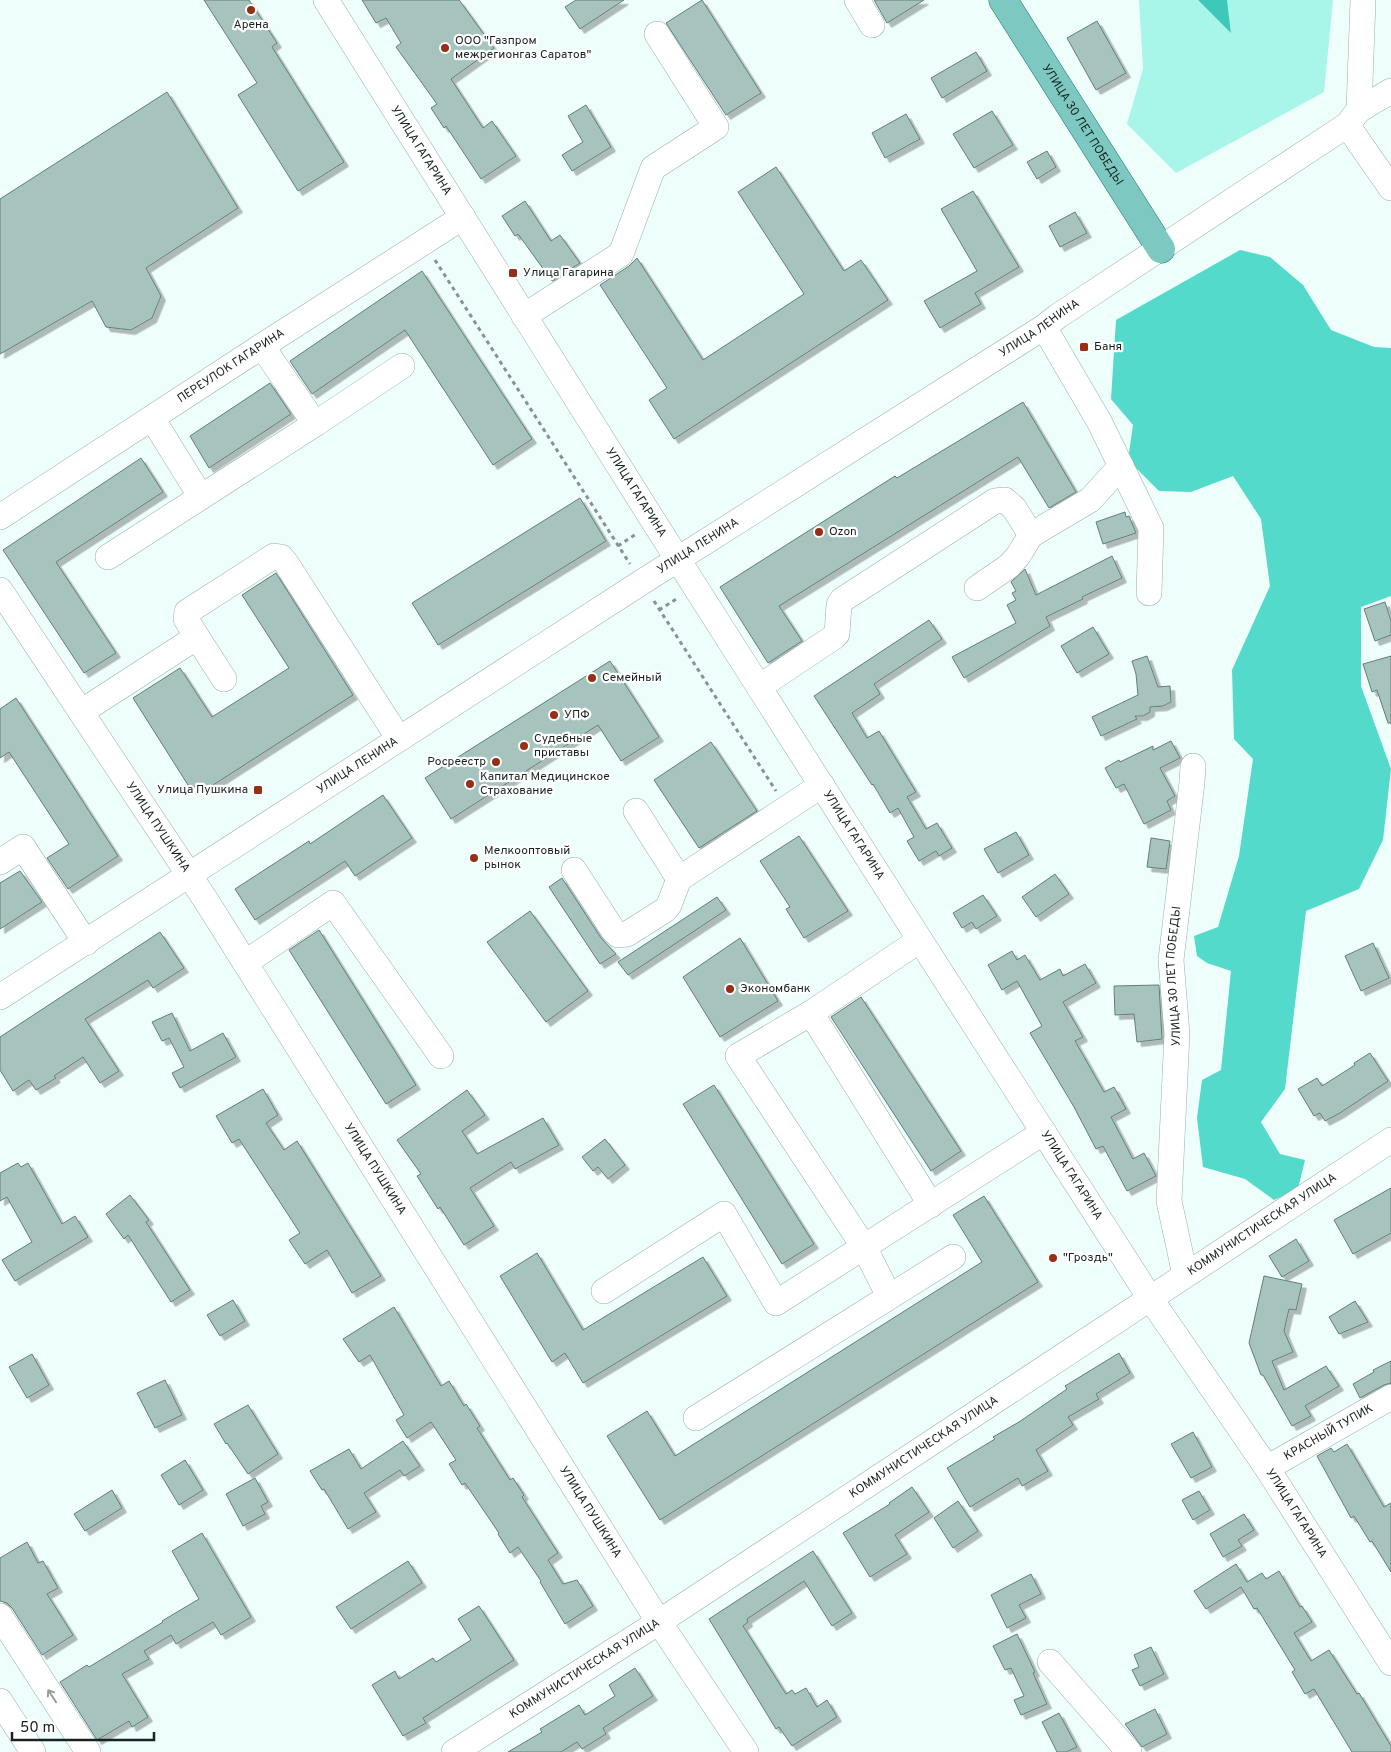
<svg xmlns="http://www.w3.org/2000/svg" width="1391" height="1752" font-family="Overpass,sans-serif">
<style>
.green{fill:#a8f5e9}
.forest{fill:#54daca}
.water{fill:#3ec8b9}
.building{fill:#a7c3be;stroke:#637e79;filter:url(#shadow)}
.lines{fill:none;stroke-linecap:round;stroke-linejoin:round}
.minor-casing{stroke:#95b0ac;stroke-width:26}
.major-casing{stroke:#22776e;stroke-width:29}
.path{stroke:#859391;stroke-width:3;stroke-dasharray:4 4;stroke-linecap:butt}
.minor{stroke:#fff;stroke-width:25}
.major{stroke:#7dc9c1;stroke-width:28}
.oneway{stroke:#979c9b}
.poi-dot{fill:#972e16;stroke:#fff;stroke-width:2}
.labels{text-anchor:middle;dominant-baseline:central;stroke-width:4.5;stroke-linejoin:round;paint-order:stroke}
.poi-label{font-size:12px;fill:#182221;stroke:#fff;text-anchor:start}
.street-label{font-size:12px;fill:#182221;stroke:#fff}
</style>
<defs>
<filter id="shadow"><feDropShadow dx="4.5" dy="4.5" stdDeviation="0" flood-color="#0004"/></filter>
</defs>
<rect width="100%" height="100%" fill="#edfefb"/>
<path class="green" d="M1139,0H1198L1231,32L1227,0H1333L1324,92L1176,173L1127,124L1143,69Z"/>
<path class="forest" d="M1240,250L1270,257L1303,285L1331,330L1374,347L1391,348V596L1361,607V686L1391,769L1383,840L1359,889L1306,911L1285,1089L1261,1122L1280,1154L1305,1160L1298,1189L1274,1200L1245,1179L1203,1167L1197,1118L1202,1080L1221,1070L1231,971L1207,963L1197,956L1194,936L1218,927L1239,856L1253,759L1234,739L1232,670L1270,586L1261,519L1233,476L1191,492L1159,491L1128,460L1133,425L1111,399L1116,320Z"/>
<path class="water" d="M1198,0H1227L1231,33Z"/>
<path class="building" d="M204,0H249L277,43L272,47L344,162L298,191L238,95L257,83Z
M362,0H459L494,48L451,79L483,128L492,121L516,156L481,179L446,126L444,128L431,108L437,104L396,47L401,43L386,18L376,23Z
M576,0H624L580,29L565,7Z
M702,0L761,93L726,115L666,23Z
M874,0H924L887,23Z
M1097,21L1126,73L1096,90L1067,38Z
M976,52L987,71L942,98L931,78Z
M167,92L238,208L146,268L161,296L152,318L131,330L106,327L92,301L0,354V199Z
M586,105L611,147L572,171L562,155L583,142L568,116Z
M992,111L1013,145L974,168L953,134Z
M906,114L920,139L885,158L872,133Z
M1047,151L1056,167L1037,179L1027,162Z
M776,167L844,271L861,260L888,300L674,439L649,400L667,388L600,285L629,266L637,258L703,360L804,294L738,192Z
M973,191L1019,267L975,293L981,304L940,328L924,301L977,271L941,209Z
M525,201L551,241L560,235L580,263L552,281L518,234L515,236L502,216Z
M1075,212L1087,233L1060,247L1049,226Z
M422,271L532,439L493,465L405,330L312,394L290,361Z
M270,383L291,414L209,468L190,436Z
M1023,402L1076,492L1049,508L1018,457L779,606L802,641L768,663L720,587L895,476L897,478Z
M141,458L163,492L56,562L116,653L84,673L3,550Z
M580,498L606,541L438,645L412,603Z
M1125,512L1126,517L1129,516L1136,533L1103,544L1096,522Z
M1112,556L1122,578L1082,597L1083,599L1046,617L1050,626L964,678L952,657L1016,623L1007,605L1016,600L1012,593L1016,591L1011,582L1025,569L1036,595Z
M276,573L353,695L207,789L188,785L133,698L180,668L212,717L289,668L242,595Z
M1385,602L1391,621V635L1375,641L1364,609Z
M929,620L942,639L874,684L880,694L852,713L867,738L879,731L916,792L907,797L926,829L937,823L952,848L939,856L936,851L919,861L907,841L914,837L898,808L890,813L873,784L872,785L814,696Z
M1093,627L1109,654L1077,673L1061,646Z
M1147,656L1158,687L1170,686L1171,702L1163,706L1150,707V712L1143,716H1135L1137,719L1101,736L1092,717L1138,695L1136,674L1132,661Z
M1391,656V723H1388L1377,690L1372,692L1363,664Z
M610,661L659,737L621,761L598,725L451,819L425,778Z
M16,698L118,856L68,889L47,858L69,844L9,752L0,758V709Z
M1171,741L1180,758L1160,768L1175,796L1167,801L1171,810L1144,824L1124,784L1116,788L1105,768L1119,760L1120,762L1153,746V750Z
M711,742L757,811L699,848L654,780Z
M383,795L412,838L355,876L345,861L255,920L235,889L309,841L310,844Z
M1016,832L1029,855L998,873L984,849Z
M799,836L848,911L804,938L786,909L790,907L760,861Z
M1151,838L1170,841L1166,869L1147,867Z
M20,871L42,902L0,929V883Z
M1055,874L1069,894L1036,917L1022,897Z
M562,878L601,938L616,954L600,964L549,887Z
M983,895L997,916L976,929L972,922L962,928L953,913Z
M717,897L726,910L628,975L618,962Z
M530,911L588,991L546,1022L487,942Z
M319,930L416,1085L386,1104L289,950Z
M160,932L184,968L153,988L148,980L85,1019L119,1071L100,1083L83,1057L54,1076L56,1078L36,1090L29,1080L13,1091L0,1070V1037Z
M740,938L778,1001L720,1037L683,977Z
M1373,943L1389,978L1361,991L1345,956Z
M1012,951L1017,960L1025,955L1040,980L1060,969L1063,976L1085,964L1096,983L1063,1002L1083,1037L1075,1041L1104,1092L1114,1087L1126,1109L1111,1117L1133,1159L1144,1153L1156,1176L1127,1191L1103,1146L1096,1149L1074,1107L1030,1033L1042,1026L1017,981L1002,990L988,965Z
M1159,985L1162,1039L1137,1042L1134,1014L1115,1015L1114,986Z
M861,997L961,1151L931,1171L831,1017Z
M172,1013L190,1051L223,1033L236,1057L180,1088L172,1073L184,1067L169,1038L162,1041L152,1022Z
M1370,1053L1388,1081L1340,1113L1325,1121L1320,1113L1314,1116L1298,1089L1317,1078L1322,1086L1355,1065L1354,1063Z
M714,1085L814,1244L782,1264L683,1104Z
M263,1089L278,1115L266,1123L284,1150L297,1141L381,1276L352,1293L327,1250L305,1264L289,1240L300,1233L239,1139L232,1143L216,1116Z
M467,1090L485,1115L462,1131L477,1154L543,1118L559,1145L515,1169L511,1162L470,1188L494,1226L464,1245L440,1207L438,1209L417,1176L421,1174L397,1140Z
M605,1139L625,1165L608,1179L598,1167L593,1171L582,1157Z
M18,1163L21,1167L28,1163L62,1224L75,1216L88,1237L15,1281L2,1260L32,1242L7,1197L0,1201V1173Z
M1391,1188V1233L1353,1254L1334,1220Z
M130,1195L149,1220L146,1222L190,1290L171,1302L128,1235L124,1239L106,1214Z
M984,1196L1038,1282L660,1520L607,1436L647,1411L675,1456L982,1262L953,1215Z
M1296,1239L1309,1261L1282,1277L1269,1256Z
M537,1253L583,1330L703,1257L727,1296L583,1383L565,1353L552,1362L500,1276Z
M1264,1276L1302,1284L1296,1310L1289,1309L1284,1331L1293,1352L1272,1361L1284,1390L1326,1366L1339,1386L1305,1406L1311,1416L1292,1426L1263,1375H1261L1249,1343Z
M233,1300L245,1321L220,1336L207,1315Z
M1355,1301L1368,1322L1339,1334L1329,1317Z
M394,1307L441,1386L449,1381L464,1406L466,1404L480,1426L477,1428L510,1480L513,1478L524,1495L522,1497L558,1553L548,1560L563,1584L577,1580L593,1606L565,1624L540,1582L541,1581L518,1547L510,1553L498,1534L499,1533L465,1483L462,1485L449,1464L456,1460L431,1422L407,1438L396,1420L404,1415L370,1355L359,1362L343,1339Z
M1119,1353L1130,1373L1096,1394L1099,1399L1068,1417L1073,1425L1036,1450L1048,1471L1022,1486L1018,1478L970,1507L947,1468L995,1439L993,1437L1019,1422L1067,1389L1065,1386Z
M32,1354L49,1385L27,1398L9,1367Z
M1391,1361V1383L1384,1385L1360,1398L1353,1384L1374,1372L1373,1370Z
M165,1380L182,1415L155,1428L137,1393Z
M248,1405L278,1454L248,1474L227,1443L226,1444L214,1424Z
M1193,1432L1212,1467L1191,1478L1171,1444Z
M403,1441L420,1466L404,1476L400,1470L364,1493L376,1512L348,1529L324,1489L322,1490L310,1471L349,1449L361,1469Z
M1347,1444L1384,1507L1391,1503V1572L1372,1541L1370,1542L1354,1516L1351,1518L1317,1456L1331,1448L1334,1452Z
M185,1460L203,1490L179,1505L161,1475Z
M255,1478L268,1502L261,1506L265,1514L243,1526L226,1494Z
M912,1487L929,1512L895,1535L907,1554L870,1577L843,1533L890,1504L889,1503Z
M112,1490L122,1508L85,1531L74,1514Z
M1199,1491L1210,1510L1193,1520L1182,1500Z
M958,1501L978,1531L953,1548L934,1518Z
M1244,1514L1254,1530L1238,1540L1242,1546L1223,1557L1210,1534Z
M202,1533L251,1617L221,1635L213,1622L176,1644L171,1635L144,1651L149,1659L122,1674L148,1717L132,1727L129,1721L97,1740L60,1682L87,1665L89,1667L163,1622L162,1621L199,1599L172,1551Z
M27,1542L38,1563L43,1561L58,1588L47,1594L73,1635L42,1655L12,1608L7,1603L0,1601V1558Z
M813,1551L852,1613L832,1626L804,1581L747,1619L748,1622L743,1626L786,1694L792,1690L795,1694L806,1688L817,1707L827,1700L837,1717L792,1746L779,1727L776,1729L709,1619Z
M408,1561L422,1583L351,1629L336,1607Z
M1236,1564L1247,1582L1262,1573L1266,1579L1279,1571L1300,1607L1302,1606L1312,1622L1294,1633L1311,1661L1329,1650L1357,1694L1359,1693L1391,1746V1752H1352L1314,1689L1305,1694L1292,1672L1295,1670L1257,1608L1254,1609L1241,1587L1206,1609L1194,1591Z
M1031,1574L1041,1594L1019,1605L1026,1618L1007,1628L991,1595Z
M479,1606L514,1660L423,1718L426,1723L403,1736L372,1685L395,1671L399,1679L433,1658L436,1662L471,1640L458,1619Z
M1017,1634L1035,1672L1033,1673L1047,1704L1021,1715L1014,1700L1024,1696L1011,1668L1005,1670L993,1646Z
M1151,1647L1164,1674L1140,1686L1132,1670L1139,1667L1134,1655Z
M635,1668L653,1696L603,1728L606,1734L582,1749L577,1742L561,1752H508L542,1732L540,1729L579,1705L585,1715L615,1696L609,1685Z
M1155,1709L1167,1734L1142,1747L1125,1724Z
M1059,1713L1077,1747L1066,1752H1057L1042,1722Z"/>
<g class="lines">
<g class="minor-casing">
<g id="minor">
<path id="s1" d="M326,0L654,522L920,940L1150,1298L1267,1468L1391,1663"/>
<path d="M857,0L872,25"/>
<path d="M1359,110L1363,0"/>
<path d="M1347,125L1391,188"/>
<path d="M524,316L621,254L653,168L716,127L657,34"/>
<path d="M1044,327L1100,423L1151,528L1149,593"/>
<path d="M152,418L201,497L315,424L262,346"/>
<path d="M315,424L402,366"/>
<path id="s2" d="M0,517L262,346L463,217"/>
<path d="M108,557L201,497"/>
<path d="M977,588L1009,566L1018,556L1031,535"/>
<path id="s3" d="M0,590L207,902L659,1622L746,1752"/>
<path d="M197,637L224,679"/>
<path d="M759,687L834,637L837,634L839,605L842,600L995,501L1005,500L1014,508L1031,535L1090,500L1121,466"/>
<path d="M81,712L197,637L186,619L187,612L274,556L281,557L286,563L399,739"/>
<path d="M636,811L679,879"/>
<path d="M0,862L23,847L86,943"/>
<path d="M574,870L613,930L618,935L627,934L665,910L669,905L679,879L822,785"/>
<path d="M245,963L333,903L441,1056"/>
<path id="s4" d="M0,997L642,582L1044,327L1058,316L1347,125L1359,110L1391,91"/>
<path d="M811,1013L931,1205"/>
<path id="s5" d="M1185,1275L1169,1201L1177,1034L1171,960L1192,782L1193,766"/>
<path d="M604,1291L724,1214L776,1303L1044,1132"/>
<path d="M889,1296L864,1247L738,1056L811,1013L920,940"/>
<path d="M696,1418L953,1257"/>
<path id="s6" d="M1267,1468L1391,1397"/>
<path d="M0,1616L88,1752"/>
<path d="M1050,1662L1129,1752"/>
<path d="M0,1701L33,1752"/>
<path id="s7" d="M454,1752L659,1622L1391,1140"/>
</g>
</g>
<g class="major-casing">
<g id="major">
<path id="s8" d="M1003,0L1161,249"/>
</g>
</g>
<path class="path" d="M435,260L630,564
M618,546L636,534
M654,601L776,791
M659,610L678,598"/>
<use href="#minor" class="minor"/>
<use href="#major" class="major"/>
</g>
<defs><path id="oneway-shaft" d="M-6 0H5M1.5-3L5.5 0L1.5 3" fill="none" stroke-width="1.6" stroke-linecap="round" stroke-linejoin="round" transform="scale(1.25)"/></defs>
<use class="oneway" href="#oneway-shaft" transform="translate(52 1696) rotate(-123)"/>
<g class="poi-dot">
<circle cx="251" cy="10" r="5"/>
<circle cx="445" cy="48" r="5"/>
<rect x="508" y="268" width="10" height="10" rx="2.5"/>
<rect x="1079" y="342" width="10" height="10" rx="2.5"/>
<circle cx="819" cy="532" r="5"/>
<circle cx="592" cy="678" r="5"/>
<circle cx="554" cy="715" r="5"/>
<circle cx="524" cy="746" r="5"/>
<circle cx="496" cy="762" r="5"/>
<circle cx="470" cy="784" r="5"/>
<rect x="253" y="785" width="10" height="10" rx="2.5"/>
<circle cx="474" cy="858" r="5"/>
<circle cx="730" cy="989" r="5"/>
<circle cx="1053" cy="1258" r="5"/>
</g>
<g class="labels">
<g class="poi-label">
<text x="251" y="25" text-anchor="middle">Арена</text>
<text x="455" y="41">ООО "Газпром<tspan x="455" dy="14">межрегионгаз Саратов"</tspan></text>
<text x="523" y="273">Улица Гагарина</text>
<text x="1094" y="347">Баня</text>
<text x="829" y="532">Ozon</text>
<text x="602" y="678">Семейный</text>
<text x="564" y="715">УПФ</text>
<text x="534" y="739">Судебные<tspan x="534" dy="14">приставы</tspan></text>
<text x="486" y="762" text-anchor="end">Росреестр</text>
<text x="480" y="777">Капитал Медицинское<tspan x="480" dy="14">Страхование</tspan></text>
<text x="248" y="790" text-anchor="end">Улица Пушкина</text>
<text x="484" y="851">Мелкооптовый<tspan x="484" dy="14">рынок</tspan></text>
<text x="740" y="989">Экономбанк</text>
<text x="1063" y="1258">"Гроздь"</text>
</g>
<g class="street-label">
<text stroke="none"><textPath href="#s8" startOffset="148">УЛИЦА 30 ЛЕТ ПОБЕДЫ</textPath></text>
<text stroke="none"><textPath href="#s1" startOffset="178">УЛИЦА ГАГАРИНА</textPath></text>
<text stroke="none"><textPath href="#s4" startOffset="1236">УЛИЦА ЛЕНИНА</textPath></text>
<text stroke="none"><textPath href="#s2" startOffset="276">ПЕРЕУЛОК ГАГАРИНА</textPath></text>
<text stroke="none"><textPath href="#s1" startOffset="582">УЛИЦА ГАГАРИНА</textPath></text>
<text stroke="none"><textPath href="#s4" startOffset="831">УЛИЦА ЛЕНИНА</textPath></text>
<text stroke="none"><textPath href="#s4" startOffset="426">УЛИЦА ЛЕНИНА</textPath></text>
<text stroke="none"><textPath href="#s3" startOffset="285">УЛИЦА ПУШКИНА</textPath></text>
<text stroke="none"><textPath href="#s1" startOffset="988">УЛИЦА ГАГАРИНА</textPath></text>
<text stroke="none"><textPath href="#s5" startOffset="301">УЛИЦА 30 ЛЕТ ПОБЕДЫ</textPath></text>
<text stroke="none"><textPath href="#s3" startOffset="690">УЛИЦА ПУШКИНА</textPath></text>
<text stroke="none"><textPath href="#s1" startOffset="1392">УЛИЦА ГАГАРИНА</textPath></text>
<text stroke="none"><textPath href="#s7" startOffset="965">КОММУНИСТИЧЕСКАЯ УЛИЦА</textPath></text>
<text stroke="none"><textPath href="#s6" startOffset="71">КРАСНЫЙ ТУПИК</textPath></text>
<text stroke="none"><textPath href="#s7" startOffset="560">КОММУНИСТИЧЕСКАЯ УЛИЦА</textPath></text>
<text stroke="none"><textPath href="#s3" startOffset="1095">УЛИЦА ПУШКИНА</textPath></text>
<text stroke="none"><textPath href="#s1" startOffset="1798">УЛИЦА ГАГАРИНА</textPath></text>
<text stroke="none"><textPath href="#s7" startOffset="155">КОММУНИСТИЧЕСКАЯ УЛИЦА</textPath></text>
</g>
</g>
<path d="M12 1732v8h142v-8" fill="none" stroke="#182221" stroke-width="2.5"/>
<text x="20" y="1732" font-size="15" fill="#182221" stroke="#ffffff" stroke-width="4" paint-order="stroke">50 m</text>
</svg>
